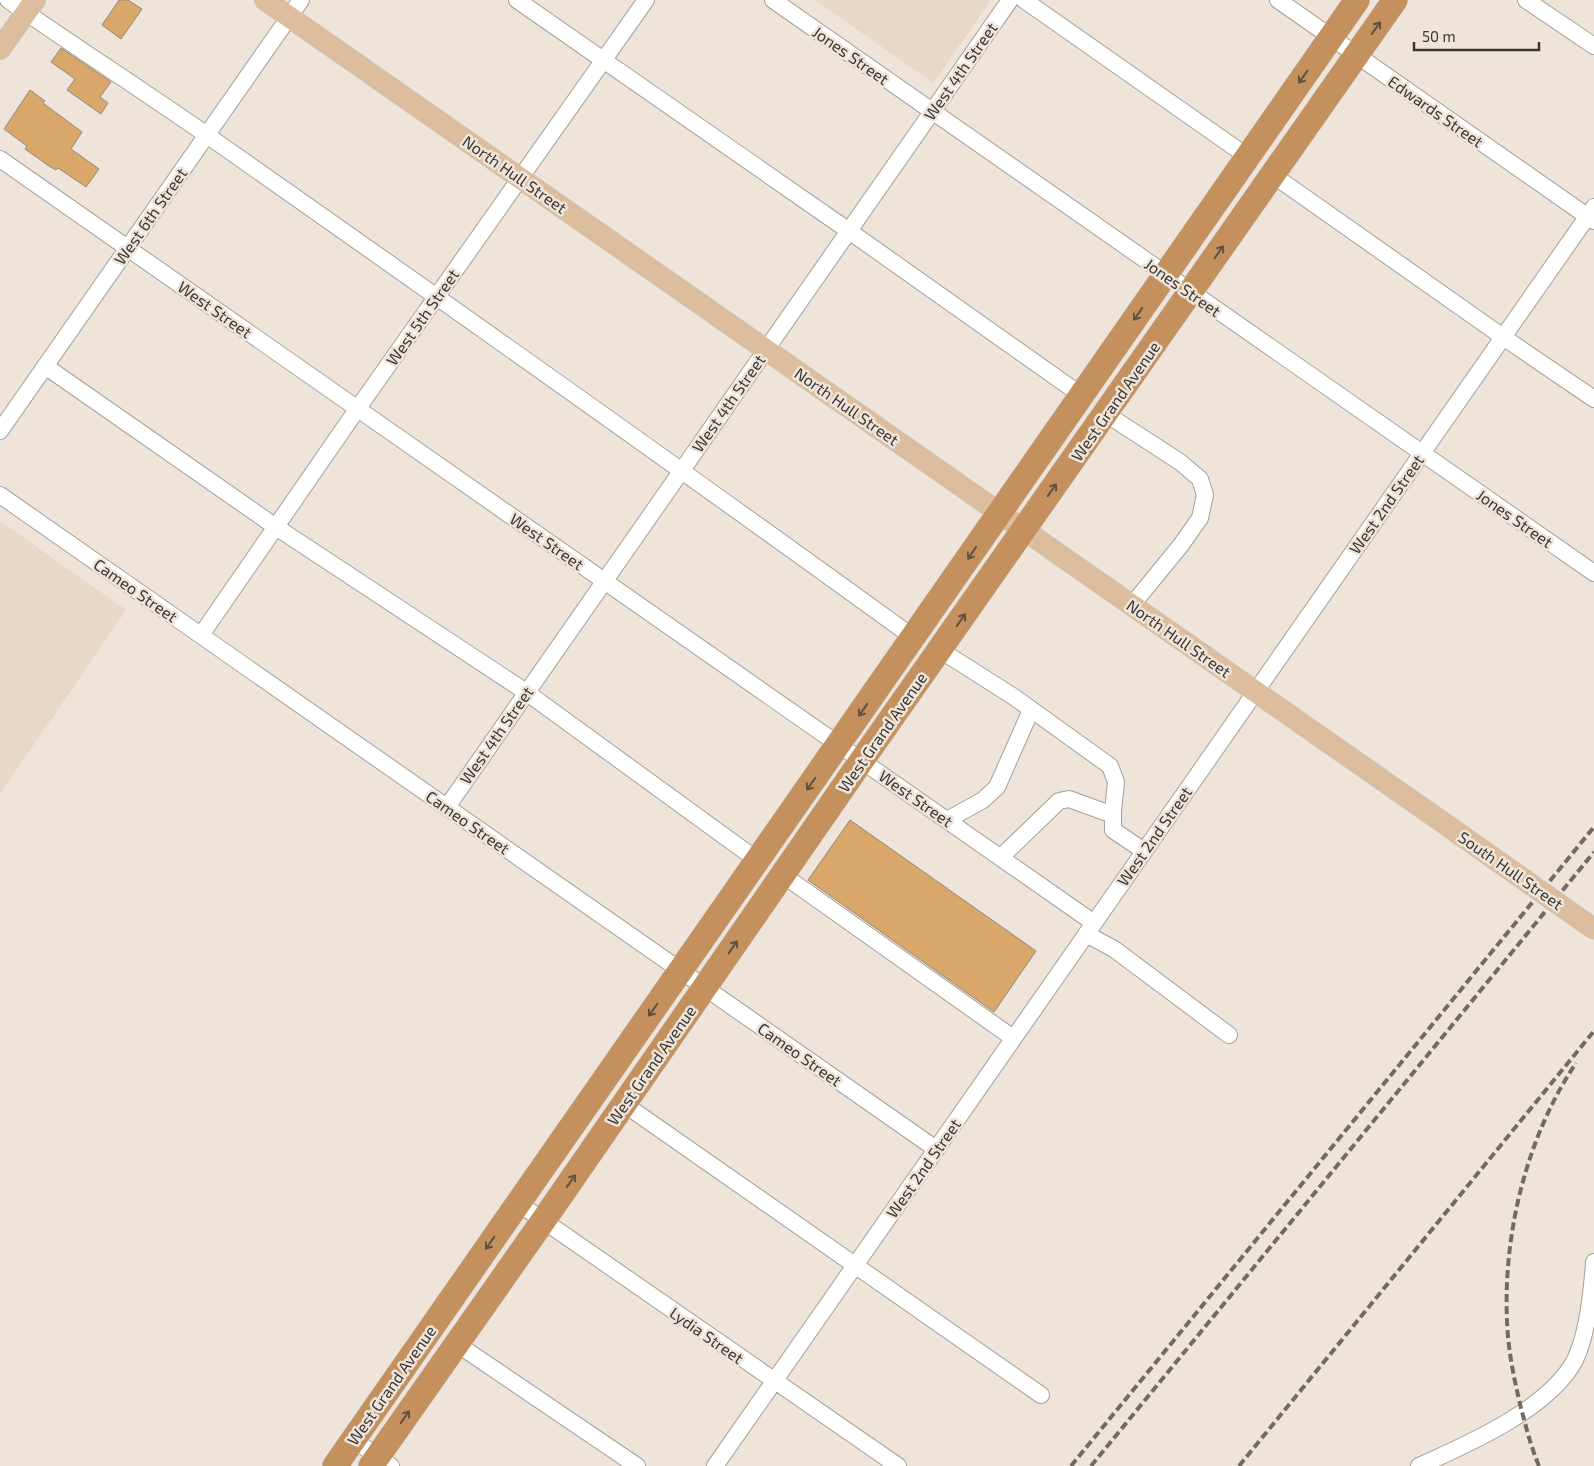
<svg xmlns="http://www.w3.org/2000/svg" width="1594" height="1466" font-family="'Exo 2',sans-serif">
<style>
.built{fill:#e7d8c7}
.building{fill:#daa76a;stroke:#92897f}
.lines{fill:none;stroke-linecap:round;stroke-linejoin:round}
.minor-casing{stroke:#a9a095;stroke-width:18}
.major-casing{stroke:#c8c7c6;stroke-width:22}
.highway-casing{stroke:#c8c7c6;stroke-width:26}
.minor{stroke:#fff;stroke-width:16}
.major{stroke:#dcbd9e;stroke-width:21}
.highway{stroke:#c4915e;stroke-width:25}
.rail{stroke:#716b65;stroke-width:4;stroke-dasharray:8 4;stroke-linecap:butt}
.major-bridge-casing{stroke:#c8c7c6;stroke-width:22;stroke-linecap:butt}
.major-bridge{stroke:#dcbd9e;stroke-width:21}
.oneway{stroke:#63513f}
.labels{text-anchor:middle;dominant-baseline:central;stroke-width:5;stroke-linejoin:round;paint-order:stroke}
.street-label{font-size:16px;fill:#3a3632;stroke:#eee4d9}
</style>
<rect width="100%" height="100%" fill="#eee4d9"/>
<path class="built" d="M815,0H991L933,83Z
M0,521L126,610L0,794Z"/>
<path class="building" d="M119,0H128L142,9L121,39L102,25Z
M61,48L111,82L100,97L108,103L101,114L67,90L75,79L51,62Z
M30,90L45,101L43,103L82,132L71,149L99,169L86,187L58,168L56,170L49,166L25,149L27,146L4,129Z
M850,820L1036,951L994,1012L808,880Z"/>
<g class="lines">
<g class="minor-casing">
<path id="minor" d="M8,0C75,47 144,91 211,138C446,303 681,469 914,638
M517,0L849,231L1081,395
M773,0L1594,573
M1024,0L1248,157
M1278,0L1594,221
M1526,0L1594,46
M0,159L1094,923
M1273,175L1503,337L1594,399
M45,366L276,527L526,692L757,860
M1106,414L1180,462L1200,479L1205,495L1200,518L1181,545L1132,605
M0,431L301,0
M0,495L936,1149
M201,635L358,408L646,0
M940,650L1014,697L1110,766L1116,782L1113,811V830L1144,851
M447,807L1010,0
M947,820L983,800L997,787L1031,710
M1001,857L1059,801L1069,799L1113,815
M783,875L1013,1038
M1086,934L1114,949L1229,1035
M624,1104L1041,1395
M518,1203L898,1466
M457,1344L637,1466
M354,1440L391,1466
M715,1466L1594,207
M1419,1466C1468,1444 1549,1409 1575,1360C1588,1333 1592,1291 1594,1262"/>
</g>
<g class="major-casing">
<path id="major" d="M265,0L1428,812
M0,49L35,0"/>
</g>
<g class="highway-casing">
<path id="highway" d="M335,1466L1357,0
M371,1466L543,1221L862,760L1395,0"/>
</g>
<use href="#minor" class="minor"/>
<use href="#major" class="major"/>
<use href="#highway" class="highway"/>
<path class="rail" d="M1071,1466L1594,827
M1091,1466L1594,852
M1239,1466L1594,1031
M1539,1466C1531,1447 1526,1427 1521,1408C1514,1379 1508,1350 1507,1321C1503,1233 1527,1136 1576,1063"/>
<g class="major-bridge-casing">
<path id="major-bridge" d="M1428,812L1594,929"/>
</g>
<use href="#major-bridge" class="major-bridge"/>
</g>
<defs><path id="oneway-shaft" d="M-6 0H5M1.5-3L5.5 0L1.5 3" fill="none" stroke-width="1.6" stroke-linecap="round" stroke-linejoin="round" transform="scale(1.25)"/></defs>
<g class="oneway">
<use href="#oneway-shaft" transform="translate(1376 28) rotate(-55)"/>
<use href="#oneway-shaft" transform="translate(1303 77) rotate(125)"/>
<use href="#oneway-shaft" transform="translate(1219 252) rotate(-55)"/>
<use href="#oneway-shaft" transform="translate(1138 314) rotate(125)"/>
<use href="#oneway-shaft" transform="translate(1052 490) rotate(-55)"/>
<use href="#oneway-shaft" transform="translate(972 553) rotate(124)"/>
<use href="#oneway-shaft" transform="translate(961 620) rotate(-55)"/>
<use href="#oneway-shaft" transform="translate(863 710) rotate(125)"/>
<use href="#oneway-shaft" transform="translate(811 784) rotate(125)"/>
<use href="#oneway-shaft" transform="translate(733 947) rotate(-55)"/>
<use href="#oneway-shaft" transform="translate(653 1010) rotate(125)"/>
<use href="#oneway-shaft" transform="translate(571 1181) rotate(-55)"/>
<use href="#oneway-shaft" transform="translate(490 1243) rotate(125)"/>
<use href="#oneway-shaft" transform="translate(405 1417) rotate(-55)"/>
</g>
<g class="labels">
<g class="street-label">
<text transform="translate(851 55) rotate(35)">Jones Street</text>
<text transform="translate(960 71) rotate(-55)">West 4th Street</text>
<text transform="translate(1436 111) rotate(35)">Edwards Street</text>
<text transform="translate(515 174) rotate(35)">North Hull Street</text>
<text transform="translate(150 216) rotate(-55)">West 6th Street</text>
<text transform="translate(1183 287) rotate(35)">Jones Street</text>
<text transform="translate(215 309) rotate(35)">West Street</text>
<text transform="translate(422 317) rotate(-55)">West 5th Street</text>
<text transform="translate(1115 401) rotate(-55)">West Grand Avenue</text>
<text transform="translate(728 403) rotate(-55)">West 4th Street</text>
<text transform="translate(847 406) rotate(35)">North Hull Street</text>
<text transform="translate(1386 504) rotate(-55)">West 2nd Street</text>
<text transform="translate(1515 518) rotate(35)">Jones Street</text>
<text transform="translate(547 541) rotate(35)">West Street</text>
<text transform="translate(136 590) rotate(35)">Cameo Street</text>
<text transform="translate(1179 638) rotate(35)">North Hull Street</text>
<text transform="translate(882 732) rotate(-55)">West Grand Avenue</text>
<text transform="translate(496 735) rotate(-55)">West 4th Street</text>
<text transform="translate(916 798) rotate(35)">West Street</text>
<text transform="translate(468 822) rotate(35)">Cameo Street</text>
<text transform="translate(1154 836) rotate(-55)">West 2nd Street</text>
<text transform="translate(1511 870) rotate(35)">South Hull Street</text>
<text transform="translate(800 1054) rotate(35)">Cameo Street</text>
<text transform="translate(651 1065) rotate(-55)">West Grand Avenue</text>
<text transform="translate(923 1168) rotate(-55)">West 2nd Street</text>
<text transform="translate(707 1335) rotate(35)">Lydia Street</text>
<text transform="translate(391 1385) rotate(-55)">West Grand Avenue</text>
</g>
</g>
<path d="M1414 42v8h125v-8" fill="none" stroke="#3a3632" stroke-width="2.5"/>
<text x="1422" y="42" font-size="15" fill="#3a3632" stroke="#eee4d9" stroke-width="4" paint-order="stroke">50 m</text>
</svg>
